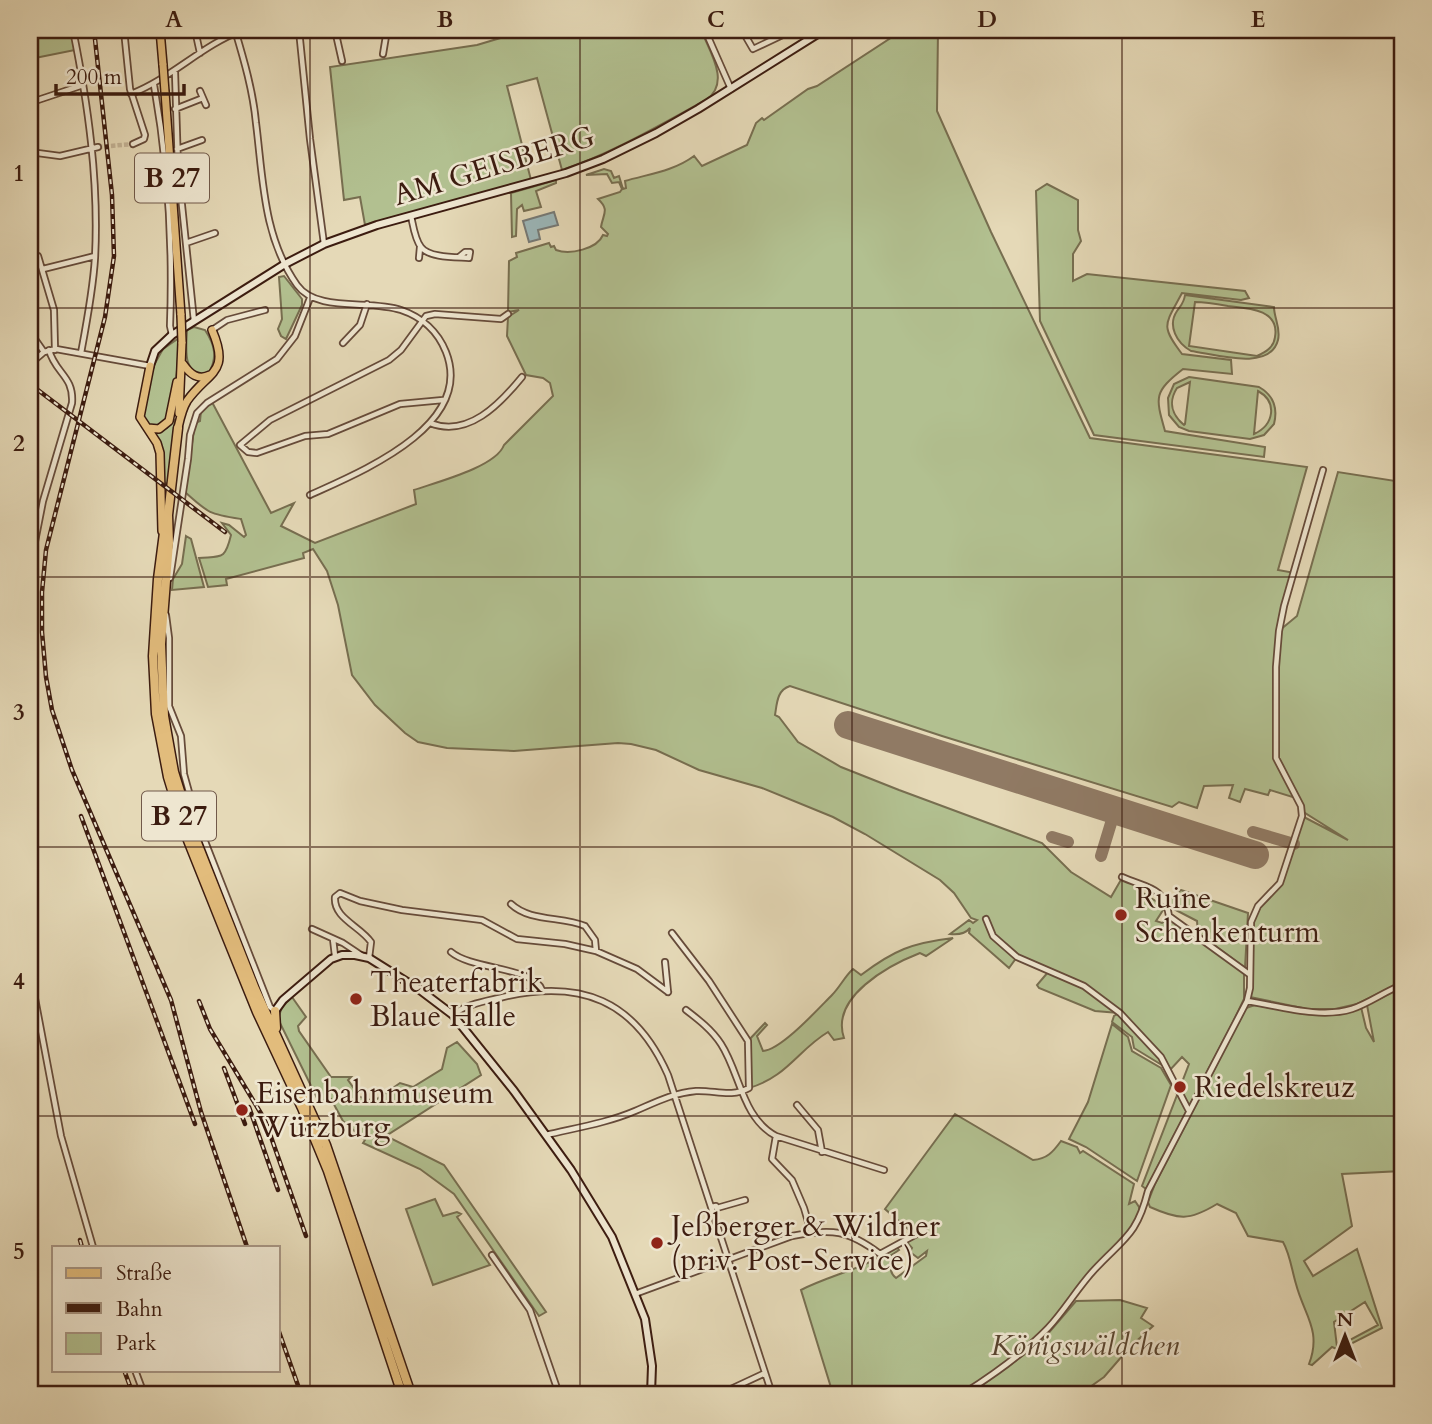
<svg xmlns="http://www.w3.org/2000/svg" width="1432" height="1424" font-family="Cardo,serif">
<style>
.green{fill:#b2c090;stroke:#776e50;stroke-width:2;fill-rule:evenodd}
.water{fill:#9bb7ba;stroke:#757976;stroke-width:2}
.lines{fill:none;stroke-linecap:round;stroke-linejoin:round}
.taxiway{stroke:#907a64;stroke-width:12}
.runway{stroke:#907a64;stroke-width:28}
.street-tunnel{stroke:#c3b396;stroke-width:4.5;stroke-dasharray:4.5 2;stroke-linecap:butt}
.street-casing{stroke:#664b3a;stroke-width:8}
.secondary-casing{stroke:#3c1c10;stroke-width:10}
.primary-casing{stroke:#3c1c10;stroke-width:10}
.highway-casing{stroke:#3c1c10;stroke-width:11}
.street{stroke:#eee6d0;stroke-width:4.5}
.secondary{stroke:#eee6d0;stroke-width:6}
.primary{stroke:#e2bc7c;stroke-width:7}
.highway{stroke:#e2bc7c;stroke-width:8}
.rail-casing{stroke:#3c1c10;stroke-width:4.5}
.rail{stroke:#eee6d0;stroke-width:2;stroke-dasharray:5;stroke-linecap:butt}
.primary-bridge-casing{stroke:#3c1c10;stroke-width:10;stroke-linecap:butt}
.primary-bridge{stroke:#e2bc7c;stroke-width:7}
.grid{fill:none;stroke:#3c1c10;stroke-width:2;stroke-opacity:0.55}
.poi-dot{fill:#8f2418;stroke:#eee6d0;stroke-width:2.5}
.labels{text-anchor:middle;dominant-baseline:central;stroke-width:5;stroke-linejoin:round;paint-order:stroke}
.shield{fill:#eee6d0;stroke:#71594a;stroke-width:2}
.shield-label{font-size:28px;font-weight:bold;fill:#3c1c10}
.street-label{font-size:30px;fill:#3c1c10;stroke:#eee6d0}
.poi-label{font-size:30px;fill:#3c1c10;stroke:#eee6d0;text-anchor:start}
.park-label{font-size:30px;font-style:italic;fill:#5a4530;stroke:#eee6d0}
.neatline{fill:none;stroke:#3c1c10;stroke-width:2.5}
.grid-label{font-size:23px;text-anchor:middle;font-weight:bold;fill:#3c1c10}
</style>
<rect width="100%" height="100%" fill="#e5d9b7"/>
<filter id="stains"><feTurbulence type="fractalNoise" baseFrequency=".00286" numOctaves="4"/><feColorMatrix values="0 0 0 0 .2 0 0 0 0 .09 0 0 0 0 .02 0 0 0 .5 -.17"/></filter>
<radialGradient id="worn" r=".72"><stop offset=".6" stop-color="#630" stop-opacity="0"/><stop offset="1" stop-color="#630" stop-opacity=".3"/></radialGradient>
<path class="green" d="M30,30H71L75,50L30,59Z
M527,30H701C710,52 731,83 706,100C660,125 609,155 562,170L537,78L507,86L531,180L365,225L360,197L344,200L330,67L477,45Z
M903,30H938L937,111L991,232L1090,438L1307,467L1278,570L1295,573L1280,630L1297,616L1338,472L1402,482V982L1357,1004L1335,1009H1307L1250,997L1253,919L1258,906L1280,883L1302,816L1348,840L1302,811L1296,798L1270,790L1268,795L1245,789L1240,802L1229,798L1233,785L1204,786L1197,808L1179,802L1172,807L942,736L790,686C777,690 777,703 775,715L779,717L798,742L841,767L899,790L1042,843L1071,872L1111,897L1122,878L1135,885L1140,891L1165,907L1156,921L1162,923L1169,918L1244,971V999L1233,1022L1146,1189L1142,1186L1189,1064L1182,1057L1170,1070L1134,1048L1132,1037L1112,1022L1114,1016L1119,1013L1095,1011L1039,988L1037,985L1049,971L1017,957L1009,968L969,933L970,928C965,934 958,935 950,934L969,920L973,923L977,920L971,918L954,893L940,880L865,834L833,817L762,788L699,770L656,750L631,744L618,743L514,751L447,748L418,742L405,733L375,705L352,675L338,605L327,571L313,549L303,553L304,558L226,579L227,585L208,587L199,558C222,556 225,560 231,535L222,523L229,525L244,537L246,535L241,519C210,514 209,514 185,492L195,423L200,421L201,411L212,402L271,513L294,503L281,526L315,543L416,504L414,490C437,482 496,467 504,445L553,396L550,383L543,378L526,375L507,336L508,317L519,310L508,312L509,261L517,257L516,253L549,243L551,247L554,246L556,250C570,255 597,249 603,235L607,236L608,234L601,227C603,214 610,210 598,199L620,192L622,189L619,182L612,183L607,174L586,175L604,169L611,171L614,178L619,176L623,189L626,188L625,181C649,174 674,171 694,156L702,166L747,145L756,123L762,118L764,120L808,89L817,86Z
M556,180V183L536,191L541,207L524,211L522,205L517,209L516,236L512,237L511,193Z
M1047,184L1078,200V230L1081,241L1073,254V281L1087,274L1245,291L1249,298L1241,300L1182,293C1165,325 1160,325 1182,354L1231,360L1232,374L1183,369C1154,392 1155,396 1165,431L1265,447L1264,457L1094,435L1040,321L1036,191Z
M284,276L302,299V305L286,339L281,336L278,329L282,319L279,277Z
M1185,295L1274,307C1274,318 1281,328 1278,340C1270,372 1214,354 1191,351C1177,343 1167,326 1177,311C1181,305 1184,303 1185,295ZM1195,302C1206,302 1217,304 1228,306C1247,308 1280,309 1275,337C1274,347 1266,352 1257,356L1189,346Z
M194,327L205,330C215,345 218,358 208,374C182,377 186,349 187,330Z
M179,338C178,367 176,399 163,425L150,427L143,420L142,410L154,365L163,349Z
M1189,377L1259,387C1273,395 1278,408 1274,424L1264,435L1250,439L1189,431L1179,427L1169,415L1168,398L1174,384ZM1190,382L1185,424L1184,425C1172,415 1168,402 1177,388ZM1258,391C1278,402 1274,425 1254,434Z
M172,419L175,420L168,485L163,481L153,433L167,428Z
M186,536L191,539L204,587L172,590L173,579L182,564Z
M1181,890L1248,913L1245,968L1198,933L1197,921L1170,907L1169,899Z
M953,938L926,956L920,953C889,965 830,997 844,1038L834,1040L828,1032C798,1050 787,1077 749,1088L748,1041L765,1023L767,1025L757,1036L763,1051C781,1050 818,1009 832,995C840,987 845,976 853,969L861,975C894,950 912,943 953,938Z
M1402,987V1171L1342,1174L1352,1226L1304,1261L1313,1276L1357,1249L1382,1328L1339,1350L1332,1347L1312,1365L1309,1364C1322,1330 1304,1315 1296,1284C1292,1271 1290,1254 1283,1242L1248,1236L1236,1213L1217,1204C1189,1221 1179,1220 1150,1207L1148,1202L1155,1184L1246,1008L1255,1005C1291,1011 1325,1019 1361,1007L1366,1028L1374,1042L1367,1005ZM1365,1302L1378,1325L1337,1347L1334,1322Z
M292,997L306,1017L298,1026L299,1031L331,1077H351L348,1080L360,1097L374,1101L400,1083L413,1087L442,1069L447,1048L457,1042L477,1064L481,1075L386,1136L444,1165L546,1312L539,1316L454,1194L420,1169L363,1143L365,1140L343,1121L331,1099L319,1102L278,1019L282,1007Z
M1112,1024L1128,1037L1132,1051L1161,1068L1171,1085L1137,1181L1086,1147L1069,1139L1088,1102Z
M955,1114L1033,1160C1047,1159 1053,1152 1061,1141L1077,1147L1080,1153L1083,1151L1134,1184L1129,1204L1135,1201L1139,1207L1141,1217L1135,1228L1094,1270L1049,1327L1007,1366L963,1394H833L801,1290C832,1274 869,1268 896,1246L899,1250L890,1256C890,1264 889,1273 896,1278L926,1256L927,1251L918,1258L910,1252L912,1248L906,1241L915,1235L885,1209Z
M435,1199L443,1216L457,1212L461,1214L457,1217L490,1265L433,1285L406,1209Z
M1120,1300L1147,1308L1141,1318L1153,1326L1130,1347L1104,1377L1080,1394H970L1040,1343L1076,1301Z"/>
<path class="water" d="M554,212L558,225L538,230L540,239L529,242L523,221Z"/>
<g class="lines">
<path class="taxiway" d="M1253,832L1294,844
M1052,837L1068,842
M1236,849L1239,842
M1101,856L1115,810"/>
<path class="runway" d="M848,725L1255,855"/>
<path class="street-tunnel" d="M98,147L133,144"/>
<g class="street-casing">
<path id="street" d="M73,30C88,104 99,181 95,258C93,290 87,321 81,353
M124,30L130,89L145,135L144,139L133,144
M195,30L200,53
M235,30C244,60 253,91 256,123C263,178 263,237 297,285C317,313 370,299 401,310C422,317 438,332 446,352C475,426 360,472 310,495
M299,30L310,139L324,244
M335,30L342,61
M705,30L731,89
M742,30L753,49L787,33L788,30
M387,33H413L440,30
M383,54L387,30
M175,72L178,167L194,321
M154,85C168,164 173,247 170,326L172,335
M200,91L206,105
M131,94C172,78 202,45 243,30
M35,101L83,85
M175,109L203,98
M177,149L202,140
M30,152L60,156L98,147
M411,216C413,225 415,240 421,247C429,258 457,257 469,258L470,252H465L459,257
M186,243L215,233
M38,256L54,310L55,350
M419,258L420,247
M43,269L95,256
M212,330L227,320L265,310
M30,332L44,352
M343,343L360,325L367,304
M30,364L44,352L56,349L150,366
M443,400L400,404L328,434L305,436L257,453L248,452L240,445L270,420L389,360L401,350L426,316L435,314L501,319L508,314
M430,423C468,438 500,404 522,377
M30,567L43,501L72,403C74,376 55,373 49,350
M170,578L188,459L190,435L197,413L207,403L277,359L295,336L310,298
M166,615L169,638V706L181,736L184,774L197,821L270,1007L275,1011
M1122,877C1146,888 1165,886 1169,916L1249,974
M511,904C530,922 562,916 585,926L595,940L596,951
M986,919L993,936L1017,957L1084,986L1120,1013L1161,1057L1189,1111
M312,929L343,943L361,955
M333,939L335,956
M451,952C472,970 534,967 542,990
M369,958L371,942C360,926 333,918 335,897L340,893L360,901L402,910L482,920L517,939L565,944L596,951L637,969L668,992
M665,962L668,992
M30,972L61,1136L93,1247
M1247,1001C1280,1006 1320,1019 1352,1009C1370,1003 1385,991 1402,985
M686,1010C699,1020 712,1030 721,1044C740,1073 742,1118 776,1136L772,1159L792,1180L804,1208L811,1232
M453,1015C465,1004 487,1001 503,997C581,979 635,1000 668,1075L772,1394
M797,1105L818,1130L822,1152
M546,1135C575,1128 607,1123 635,1111C656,1102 673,1093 696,1091C715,1090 731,1098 749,1088L748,1041L709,981L672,933
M776,1136L884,1170
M712,1207L716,1206L717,1208L745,1200
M492,1255L530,1310L559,1394
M635,1294L792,1236C832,1228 848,1230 880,1254L924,1230
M135,1370L144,1394
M720,1394L765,1373
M963,1394C993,1375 1022,1355 1048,1328C1065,1310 1078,1287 1095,1269C1124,1238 1137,1235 1148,1191L1247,1001L1250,988L1251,922L1258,906L1280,883L1302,816L1301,806L1276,758V667L1279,631L1284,606L1323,470
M1401,1394L1400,1389L1402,1388"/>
</g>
<g class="secondary-casing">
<path id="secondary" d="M150,366L155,351L172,335L285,264L324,244L377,225L566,173L603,159L656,133L698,109L824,30
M275,1011L283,1000L331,959L342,955H355L369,958L420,990L453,1015L514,1091L571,1170L612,1237L645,1319L652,1366L651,1394"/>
</g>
<g class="primary-casing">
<path id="primary" d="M160,30L163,65
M165,92L181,315
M183,364C190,374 198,381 210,375
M150,366L140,417L157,443L160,453L162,531
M179,413L182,342
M148,428L159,429L169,421L177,382
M178,428C180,419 182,409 187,401C208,371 231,374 212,330"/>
</g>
<g class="highway-casing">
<path id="highway" d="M178,428L168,515L169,543L161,644L164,716L174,772L192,830L255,989L326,1145L411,1394
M165,525L158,579L153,656L156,714L168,777L185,833L223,928L257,1012L302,1108L328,1171L402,1394
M275,1011L276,1028"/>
</g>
<use href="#street" class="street"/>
<use href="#secondary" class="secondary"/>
<use href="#primary" class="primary"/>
<use href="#highway" class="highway"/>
<g class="rail-casing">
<path id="rail" d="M94,30L112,195L114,256L105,317L46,550L42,592V632L46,677L52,710L72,770L171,1000L201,1112L247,1247
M30,384L225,532
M81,816L195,1124
M199,1001L210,1029L265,1120L306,1236
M224,1068L245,1124
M249,1107L278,1190
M80,1240L82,1247
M278,1329L301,1394
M124,1370L133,1394"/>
</g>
<use href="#rail" class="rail"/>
<g class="primary-bridge-casing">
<path id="primary-bridge" d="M163,65L165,92
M181,315L182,342"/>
</g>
<use href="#primary-bridge" class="primary-bridge"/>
</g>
<path class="grid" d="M310,30V1394M580,30V1394M852,30V1394M1122,30V1394M30,308H1402M30,577H1402M30,847H1402M30,1116H1402"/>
<g class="poi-dot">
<circle cx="1121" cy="915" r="7"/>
<circle cx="356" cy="999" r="7"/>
<circle cx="1180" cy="1087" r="7"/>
<circle cx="242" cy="1110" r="7"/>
<circle cx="657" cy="1243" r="7"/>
</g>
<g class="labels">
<g class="shield">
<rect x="135" y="153.5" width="74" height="49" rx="5"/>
<rect x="142" y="791.5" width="74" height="49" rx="5"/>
</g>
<g class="shield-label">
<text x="172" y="178">B 27</text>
<text x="179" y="816">B 27</text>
</g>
<g class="street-label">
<text transform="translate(494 166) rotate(-17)">AM GEISBERG</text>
</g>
<g class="poi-label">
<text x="1135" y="898">Ruine<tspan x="1135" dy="34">Schenkenturm</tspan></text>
<text x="370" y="982">Theaterfabrik<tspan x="370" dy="34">Blaue Halle</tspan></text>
<text x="1194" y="1087">Riedelskreuz</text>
<text x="256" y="1093">Eisenbahnmuseum<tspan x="256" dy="34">Würzburg</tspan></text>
<text x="671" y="1226">Jeßberger &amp; Wildner<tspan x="671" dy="34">(priv. Post-Service)</tspan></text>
</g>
<g class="park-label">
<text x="1085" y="1345">Königswäldchen</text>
</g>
</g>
<rect width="1432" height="1424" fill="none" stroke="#e5d9b7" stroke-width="77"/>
<rect x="52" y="1246" width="228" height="126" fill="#eee6d0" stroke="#a79583" stroke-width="2"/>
<rect x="66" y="1268" width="35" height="10" fill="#e2bc7c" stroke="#a79583" stroke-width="2"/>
<text x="116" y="1280" font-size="21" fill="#3c1c10">Straße</text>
<rect x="66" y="1303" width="35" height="10" fill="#3c1c10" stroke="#a79583" stroke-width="2"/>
<text x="116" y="1316" font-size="21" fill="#3c1c10">Bahn</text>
<rect x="66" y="1333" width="35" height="21" fill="#b2c090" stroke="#a79583" stroke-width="2"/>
<text x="116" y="1350" font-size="21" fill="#3c1c10">Park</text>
<g transform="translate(1345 1336)" stroke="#eee6d0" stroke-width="5" paint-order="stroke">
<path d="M0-5L12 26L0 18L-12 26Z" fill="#3c1c10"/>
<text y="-10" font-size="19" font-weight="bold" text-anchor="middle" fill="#3c1c10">N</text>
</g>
<path d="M56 84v10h128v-10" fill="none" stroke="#3c1c10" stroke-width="3.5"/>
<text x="66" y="84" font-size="21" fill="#3c1c10" stroke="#eee6d0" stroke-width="5" paint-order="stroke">200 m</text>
<rect x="38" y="38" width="1356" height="1348" class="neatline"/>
<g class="grid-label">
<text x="174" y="27">A</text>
<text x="445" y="27">B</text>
<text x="716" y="27">C</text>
<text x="987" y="27">D</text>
<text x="1258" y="27">E</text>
<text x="19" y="181">1</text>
<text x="19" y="451">2</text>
<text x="19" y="720">3</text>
<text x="19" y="989">4</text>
<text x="19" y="1259">5</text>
</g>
<rect width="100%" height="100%" filter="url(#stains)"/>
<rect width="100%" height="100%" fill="url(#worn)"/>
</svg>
